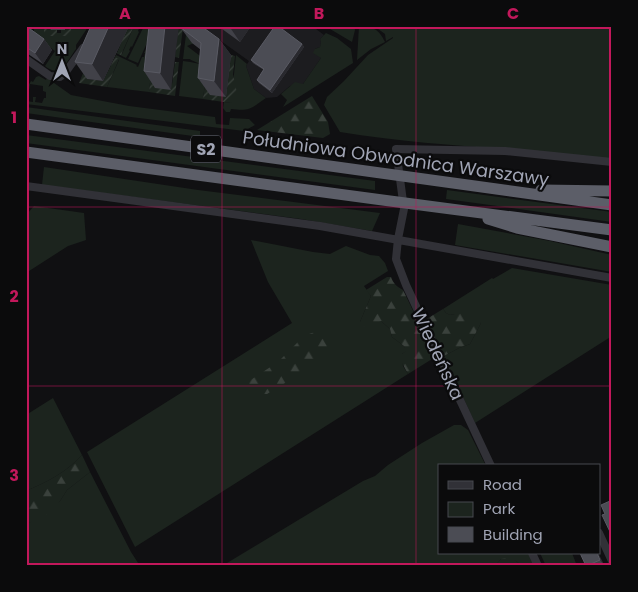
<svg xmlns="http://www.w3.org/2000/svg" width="638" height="592" font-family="Poppins,sans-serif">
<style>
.built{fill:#1c1c1f}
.green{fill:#1c241e}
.forest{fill:url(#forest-firs)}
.garden{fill:url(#garden-furrows)}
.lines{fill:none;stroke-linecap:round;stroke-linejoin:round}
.minor{stroke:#313137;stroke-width:8}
.highway{stroke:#5c5e68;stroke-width:11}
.wall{fill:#414148}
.shaded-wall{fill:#29292e}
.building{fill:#4b4c54;stroke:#595a63}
.grid{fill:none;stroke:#c2185b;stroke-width:1;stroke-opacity:0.55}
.labels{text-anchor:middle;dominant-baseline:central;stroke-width:4.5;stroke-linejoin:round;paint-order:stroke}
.shield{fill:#0b0b0c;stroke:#737682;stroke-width:1}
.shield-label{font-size:16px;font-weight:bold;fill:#a0a4b4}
.street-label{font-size:18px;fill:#a0a4b4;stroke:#0b0b0c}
.neatline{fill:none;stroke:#c2185b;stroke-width:2}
.grid-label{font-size:16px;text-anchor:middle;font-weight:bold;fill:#c2185b}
</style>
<defs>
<pattern id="forest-firs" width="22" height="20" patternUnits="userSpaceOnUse" patternTransform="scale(1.25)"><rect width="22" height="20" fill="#1c241e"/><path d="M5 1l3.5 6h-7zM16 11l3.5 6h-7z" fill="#3a413c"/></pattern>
<pattern id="garden-furrows" width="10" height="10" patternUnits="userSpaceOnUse" patternTransform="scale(1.25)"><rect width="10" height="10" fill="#1c241e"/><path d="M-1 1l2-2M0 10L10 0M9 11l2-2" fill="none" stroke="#3a413c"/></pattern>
</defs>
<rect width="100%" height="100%" fill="#101012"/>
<path class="built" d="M200,26H312L324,35L320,39L321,42L320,47L315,49L321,58L303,84L290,86L277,97L266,98L254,89L246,66L249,61Z"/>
<path class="green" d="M34,26H44V36H71V26H86L88,27L76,45V49C68,60 60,79 45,66L55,51L34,36Z
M134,26H140L138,31L139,32L132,47L131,46L129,50L130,51L126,58L116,53V52L122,54Z
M144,26L154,27L138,63L128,59Z
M187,26L209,37L187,46L208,62L198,63L191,60L190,59H183Z
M325,26H354L355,30L352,42Z
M359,26C372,26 379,29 385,42L371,49L357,60Z
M374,26H388L390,29L394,26H612V159C521,148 430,147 340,132L324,105L327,97L344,81L368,55L393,38V37L386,41L385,34Z
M156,29L149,92L107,87L119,60L115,57L116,55L137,65L136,66L138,67L142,57H144L145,53H144Z
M326,33L337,38L351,49L353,63L283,107L287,100L281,94L295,82L303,84L321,58L313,53L315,49L320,47L321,42L320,39Z
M236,55L247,64L246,66L254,89L266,98C250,109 250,111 231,109L230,112H226L223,108L224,102L231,103Z
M183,61C193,62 202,65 212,66L207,68L203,99L179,96Z
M39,76L46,80L47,78L71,95L129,106L215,117L216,124L229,125L230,118L249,119L255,125L244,131L26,104V101L33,102V97H36L35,102L42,103L44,98H46V92L43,91V86L30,84L29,90L27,88L31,81L33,82L36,77Z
M26,107L200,131V137L26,113Z
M26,135L375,181V190L26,143Z
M44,167L198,190L380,213L372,231L301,219L42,185Z
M447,190L612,212V222L446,199Z
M34,206L84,213L86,240L68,246L26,273V215Z
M458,224L550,241L612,255V272L455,245Z
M251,240L313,252L330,254L346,246L370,255L379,256L385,263L388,271L364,286L371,296L360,322L381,321L390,329L392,337L404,346L407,351L402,354L403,366L408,374L135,547L87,452L292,323L268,282Z
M512,268L612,285V336L475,423L444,356L459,348L470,344L481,323L455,314L450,315L446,313L443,309L492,278L493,279Z
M53,398L82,455C67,472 47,482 26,491V415Z
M454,425H461L468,430L486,466H439V553H528L534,566H522L516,561L501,559L495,566H222L363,481L375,476L388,465L422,443Z
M90,472L131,552L140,566H26V521L29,523L60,501L67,490Z
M540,553H572L577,566H546Z"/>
<path class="forest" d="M312,96L328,122L330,134L323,138L257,130Z
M387,277H391C393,283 397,287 403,290L431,348L432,359L408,374L400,359L402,354L406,351L404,346L392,337L390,329L381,321L369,327L363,326L360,322L371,296L366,290Z
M443,309L446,313L450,315L455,314L456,311L459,310L473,313L481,323L470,344L459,348L444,356L425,320Z
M317,331L326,333L330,343L321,361L267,394H258L248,389L249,381L278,362L304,336Z
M82,455L90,472L67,490L60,501L45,516L29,523L26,521V491C47,482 67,472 82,455Z
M509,558L516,561L522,566H495L501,559Z"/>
<path class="garden" d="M44,26H51V30H57V33H61V30H65V26H71V36H44Z
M128,26H134L121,55L117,53Z
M178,28H183L179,58L175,57Z
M156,29L172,85L175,62H179L175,96L149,92Z
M231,55L235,56L233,74L237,93L231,103L203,99L207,68L226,97Z
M115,57L119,59L107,87L79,83L84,71L87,79L103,81Z"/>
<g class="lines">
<path class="minor" d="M26,59L50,76L60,77L65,73L83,48
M26,186L320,226L612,278
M491,466L406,285L396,259L398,239L404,209L396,149L505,151L612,162
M599,533L612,561
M532,553L538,566"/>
<path class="highway" d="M26,124L612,205
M26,152L390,201L612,230
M541,190L612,191
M488,219L517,228L612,247"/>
</g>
<path class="wall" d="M26,26L44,39L52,50L43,64L28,54L26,51Z
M48,26H65V30H51Z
M91,26H129L103,81L87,79L75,62Z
M149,26L171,90L155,88L144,71Z
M218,26H251L240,42Z
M180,27L219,39L231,55L226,97L210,95L198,78L201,50L192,43Z
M302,44L304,47L272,93L259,83L257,80L264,70L253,63L251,60Z
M598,553L604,565L586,566Z"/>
<path class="shaded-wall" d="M109,26H129L103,81L92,64Z
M165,26H179L171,90L160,73Z
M229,26H251L240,42Z
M44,39L52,50L43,64L35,53Z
M219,39L231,55L226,97L214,81Z
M302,44L304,47L272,93L270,90Z
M597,553H598L604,565L600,560Z"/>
<path class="building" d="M26,26L44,39L35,53L26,47Z
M91,26H109L92,64L75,62Z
M149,26H165L160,73L144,71Z
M180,26H201L219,39L214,81L198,78L201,43L180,27Z
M275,26H278L302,44L270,90L257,80L264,69L251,60Z
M610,501L612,505V536L602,515L605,514L601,505Z
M580,553H597L600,560L586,566Z"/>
<path class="grid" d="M222,26V566M416,26V566M26,207H612M26,386H612"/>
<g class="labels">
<rect class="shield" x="191" y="135.5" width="30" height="27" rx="4"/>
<g class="shield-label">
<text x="206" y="149">S2</text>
</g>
<g class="street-label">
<text transform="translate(396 158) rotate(8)">Południowa Obwodnica Warszawy</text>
<text transform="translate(438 354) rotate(65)">Wiedeńska</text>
</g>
</g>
<rect width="638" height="592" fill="none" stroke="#0b0b0c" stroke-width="55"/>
<rect x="438" y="464" width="162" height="90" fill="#0b0b0c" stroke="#47484f"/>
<rect x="448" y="481" width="25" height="8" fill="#313137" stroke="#47484f"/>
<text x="483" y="490" font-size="15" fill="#a0a4b4">Road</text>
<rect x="448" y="502" width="25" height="15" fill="#1c241e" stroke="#47484f"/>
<text x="483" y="514" font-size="15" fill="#a0a4b4">Park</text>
<rect x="448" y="527" width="25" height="15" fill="#4b4c54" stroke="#47484f"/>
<text x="483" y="540" font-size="15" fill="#a0a4b4">Building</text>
<g transform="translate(62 62)" stroke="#0b0b0c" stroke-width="4" paint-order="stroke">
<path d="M0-4L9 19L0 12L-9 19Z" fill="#a0a4b4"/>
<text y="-8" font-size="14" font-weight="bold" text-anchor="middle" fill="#a0a4b4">N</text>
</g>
<rect x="28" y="28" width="582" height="536" class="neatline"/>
<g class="grid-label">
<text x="125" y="19">A</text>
<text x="319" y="19">B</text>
<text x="513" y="19">C</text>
<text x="14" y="123">1</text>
<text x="14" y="302">2</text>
<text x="14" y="481">3</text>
</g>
</svg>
